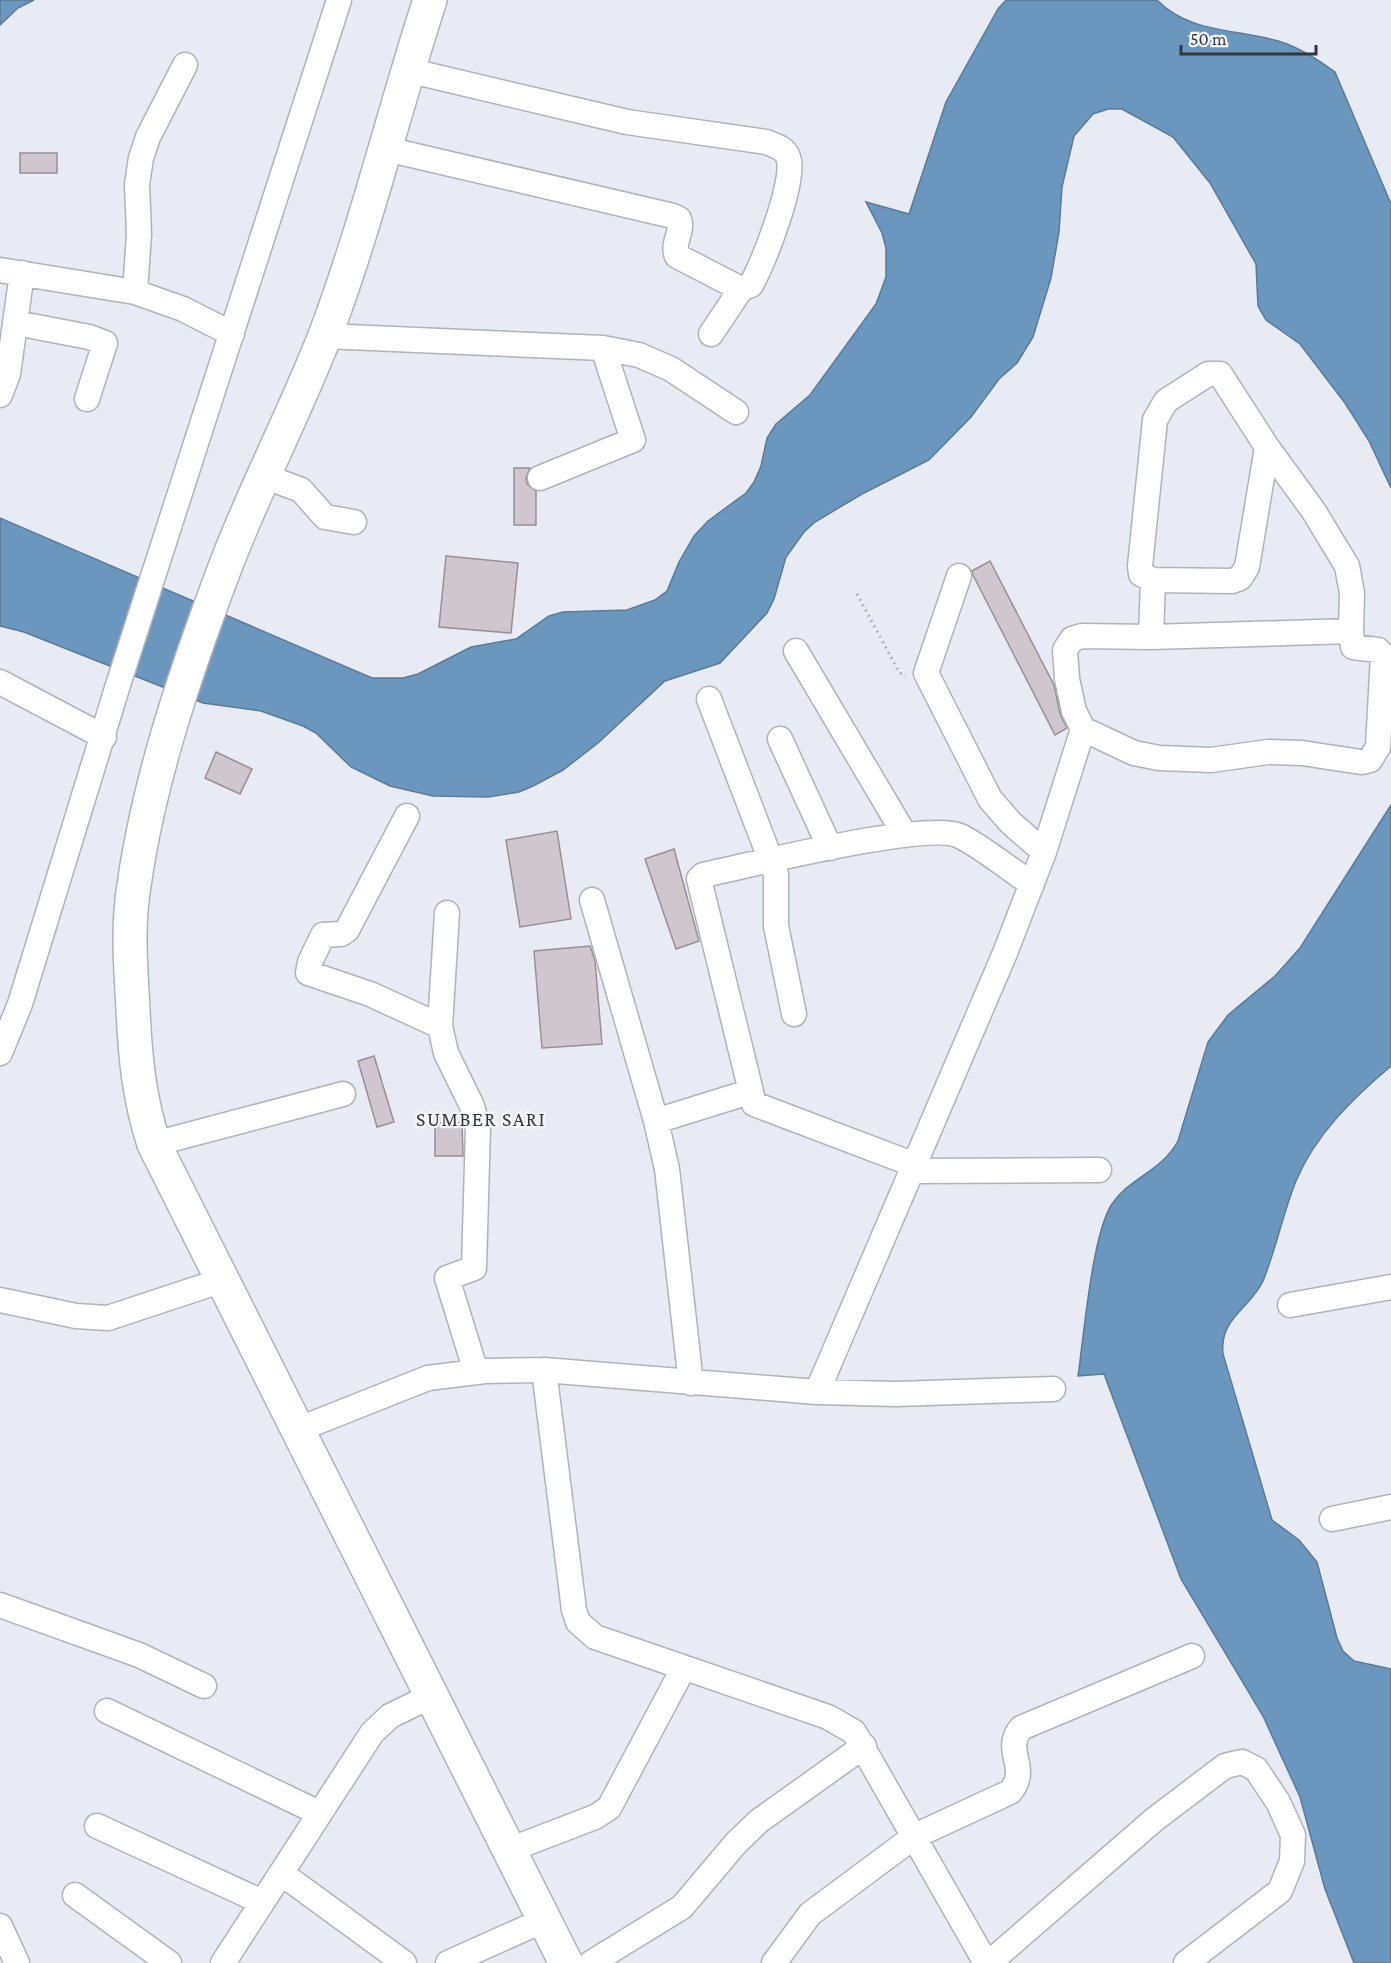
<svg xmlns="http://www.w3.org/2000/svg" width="1391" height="1963" font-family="'Crimson Pro',serif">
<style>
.water{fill:#6b97bf;stroke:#5a7a97;stroke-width:1.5}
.building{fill:#d0c7ce;stroke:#978f95;stroke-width:1.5}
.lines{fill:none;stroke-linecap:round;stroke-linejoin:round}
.minor-casing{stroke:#b0b2bb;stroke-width:27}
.highway-casing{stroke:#b0b2bb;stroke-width:36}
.path{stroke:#a3a5ac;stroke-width:3;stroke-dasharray:1.5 4.5;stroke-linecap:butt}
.minor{stroke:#fff;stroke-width:24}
.highway{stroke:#fff;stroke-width:33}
.labels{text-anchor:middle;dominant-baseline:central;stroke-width:4.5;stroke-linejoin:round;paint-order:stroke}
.quarter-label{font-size:20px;letter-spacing:1.5px;fill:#343539;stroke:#f7f8fe}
</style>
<rect width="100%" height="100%" fill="#e9ebf4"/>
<path class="water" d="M0,0H34L18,8L0,25Z
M1006,0H1157C1189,33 1236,29 1278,41C1299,47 1318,60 1335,72L1391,204V488L1369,441L1345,403L1300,344L1266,320L1258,306L1256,264L1210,183L1173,137L1122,109H1108L1093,114L1074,136L1062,187L1059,232L1051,278L1033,337L1017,363L999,379L971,417L929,460L862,494L815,522L804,532L786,557L774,599L767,613L720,663L665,681L598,743L563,770L533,786L519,792L488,797L433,796L390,786L351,767L316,733L303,726L261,711L203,703L24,632L0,626V518L372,678H403L418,674L471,647L516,639L549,616L563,612L627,610L655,600L667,591L679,562L694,536L708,521L746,493L754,482L761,466L767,438L776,424L810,395L876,304L886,277V248L882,233L866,202L909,214L946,102L998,9Z
M1391,805V1066C1354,1097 1315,1135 1296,1181C1283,1213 1276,1249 1263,1281C1250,1309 1219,1318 1223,1354L1272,1520L1299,1540L1317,1562L1337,1638L1343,1651L1354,1661L1391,1669V1963H1354L1325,1889L1300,1797L1263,1716L1181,1579L1104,1374L1078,1376C1084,1336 1092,1234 1112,1204C1130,1177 1161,1172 1178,1141L1208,1042L1228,1015L1275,976L1300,948Z"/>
<path class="building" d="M20,153H57V173H20Z
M514,468H530L526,477L527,484L536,491V525H514Z
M446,556L518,563L511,633L439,627Z
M990,561L1054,685L1060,714L1067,728L1055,735L973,575L972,571Z
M216,752L252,769L240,794L205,778Z
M557,831L571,919L520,927L506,840Z
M674,849L699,941L676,949L645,859Z
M590,946L595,961L602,1044L542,1048L534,951Z
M374,1056L394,1122L377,1127L358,1061Z
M435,1123H462L463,1156H435Z"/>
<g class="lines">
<g class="minor-casing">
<path id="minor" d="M407,70L627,122L766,142C774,145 785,148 788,157C797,179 763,263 751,285L741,289L711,334
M386,149L673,216L679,219C684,232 671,243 677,256L741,289
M0,270L135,292L183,309L232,334
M135,292L139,234L137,184L141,158L148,137L185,65
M16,323L89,337L105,343L87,399
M324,336L603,348L639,355L671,369L736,412
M0,395L8,374L22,273
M264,476L301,490L325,517L354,522
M540,478L633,440L603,348
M959,576L926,673L990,799L1011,823L1044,852
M1153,580L1141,574L1140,566L1155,420L1166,401L1208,374H1220L1267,447L1313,510L1347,566L1352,593L1351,631
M1351,631L1353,647L1378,650L1383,655L1378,747L1370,760L1361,762L1302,753L1268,752L1211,760L1159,758L1134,753L1083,729L1074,711L1067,679L1065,650L1072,639L1082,636L1151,637Z
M1151,637L1153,580L1232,581L1240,578L1247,567L1267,447
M796,651L905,835
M0,682L104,737
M709,699L776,874V926L794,1014
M780,739L830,848
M407,816L347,930L341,934L323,935L310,962L308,973L370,994L440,1026L446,1053L472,1106L478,1128L474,1268L447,1278L476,1372
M592,900L656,1121L667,1169L691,1383
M440,1026L447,913
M0,1053L20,1004L118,685L339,0
M656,1121L749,1092
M154,1144L343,1094
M915,1165L754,1104L699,879L703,875C747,866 927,820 960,836C981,846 1010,870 1032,884
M912,1171L1099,1170
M0,1300L76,1316L108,1318L223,1280
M1290,1305L1391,1287
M544,1370L574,1610L578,1622L595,1637L828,1717L854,1732L986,1963
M817,1392L1005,953L1044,852L1083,729
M297,1430L428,1378L485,1371L544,1370L817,1392L896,1394L1053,1389
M1332,1519L1391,1507
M0,1605L139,1655L204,1686
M107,1711L319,1813
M97,1826L262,1902
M509,1850L595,1817L609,1808L683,1669
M281,1873L404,1963
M75,1895L169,1963
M0,1926L17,1963
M223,1963L372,1733L390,1716L431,1696
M448,1963L544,1920
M591,1963L682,1907L736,1843L759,1821L864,1746
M774,1963L810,1914L915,1836L1010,1792C1031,1768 1002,1751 1021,1728L1192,1656
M989,1963L1155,1819L1225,1766L1242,1762L1256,1769L1278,1802L1293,1835L1292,1861L1280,1891L1186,1963"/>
</g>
<g class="highway-casing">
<path id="highway" d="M430,0C394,110 367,224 326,333C295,413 254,490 224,570C184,676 146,788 132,900C128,936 131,973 133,1009C135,1056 139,1099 154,1144L566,1963"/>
</g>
<path class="path" d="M857,594L899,672L905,677"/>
<use href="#minor" class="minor"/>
<use href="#highway" class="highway"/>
</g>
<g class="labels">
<g class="quarter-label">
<text x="481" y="1119">SUMBER SARI</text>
</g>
</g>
<path d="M1181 45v9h135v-9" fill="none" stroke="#343539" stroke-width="3"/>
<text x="1190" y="45" font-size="18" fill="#343539" stroke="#f7f8fe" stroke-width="4.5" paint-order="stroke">50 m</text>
</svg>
